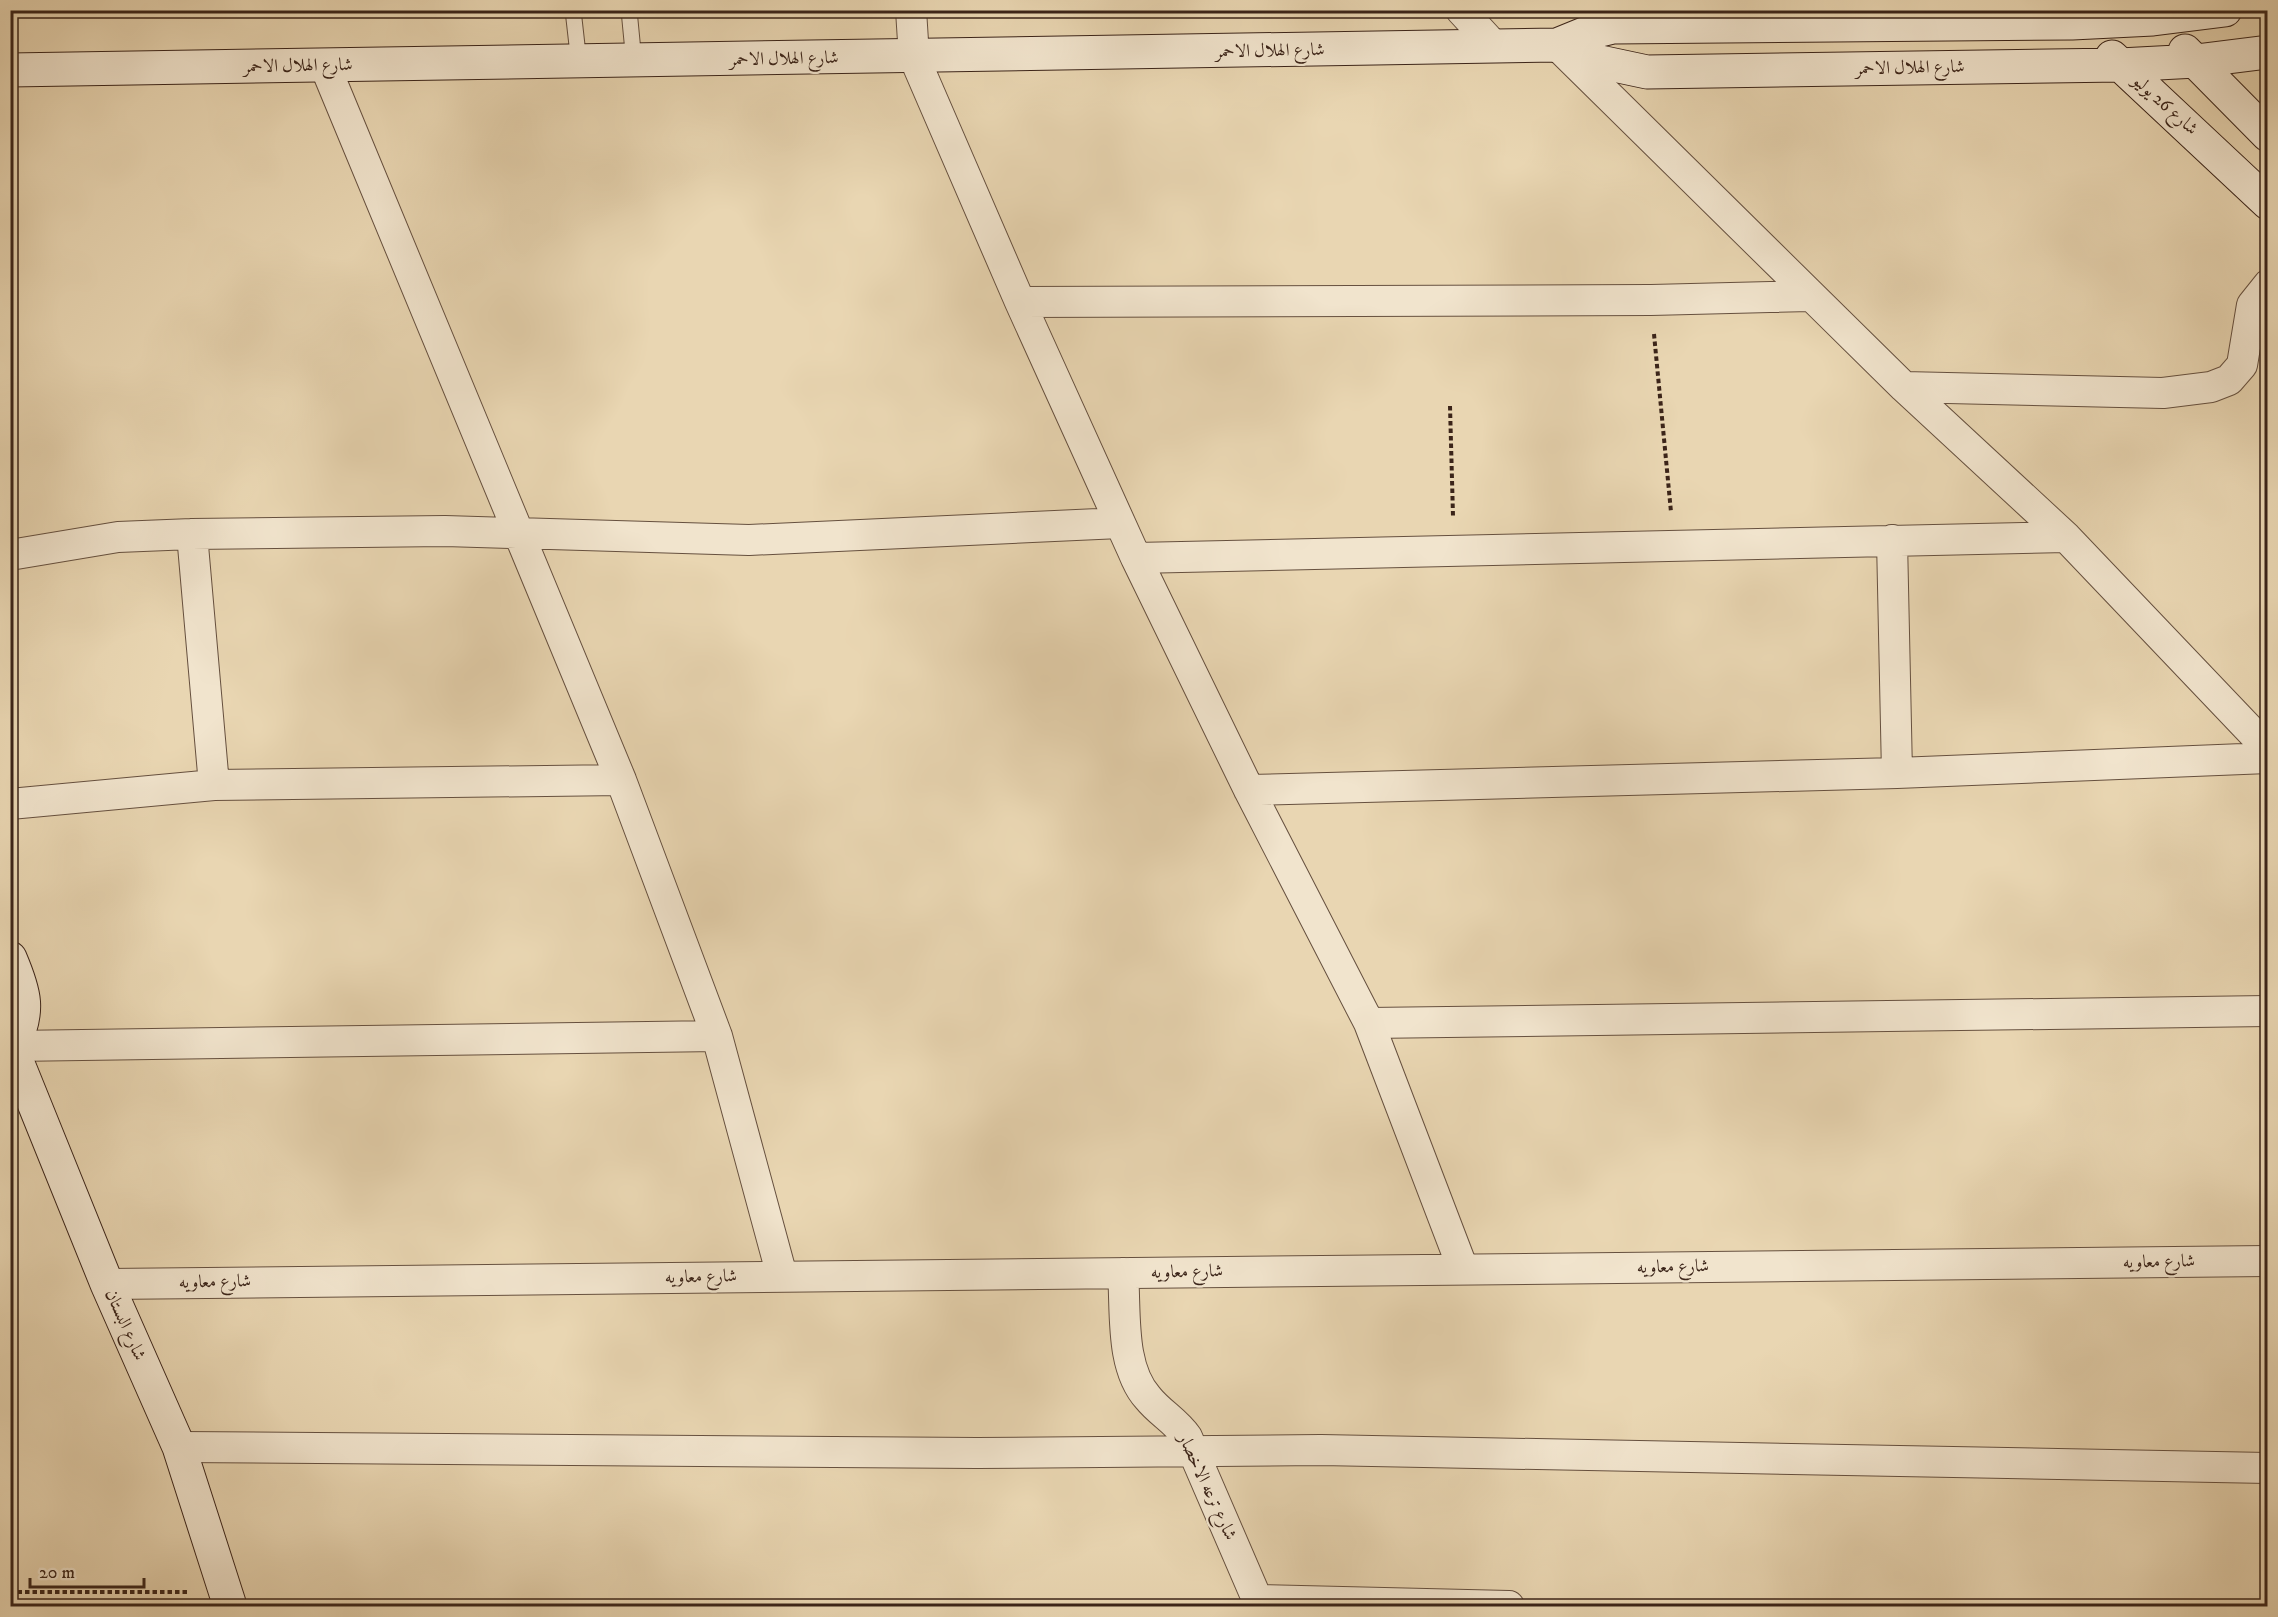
<svg xmlns="http://www.w3.org/2000/svg" width="2278" height="1617" font-family="'IM FELL DW Pica',Amiri,serif">
<style>
.lines{fill:none;stroke-linecap:round;stroke-linejoin:round}
.lane-casing{stroke:#66503f;stroke-width:17}
.street-casing{stroke:#66503f;stroke-width:32}
.secondary-casing{stroke:#3b2419;stroke-width:35}
.path{stroke:#3b2419;stroke-width:4;stroke-dasharray:4.5 3;stroke-linecap:butt}
.lane{stroke:#f1e4cd;stroke-width:15}
.street{stroke:#f1e4cd;stroke-width:30}
.secondary{stroke:#f1e4cd;stroke-width:33}
.labels{text-anchor:middle;dominant-baseline:central;stroke-width:4.5;stroke-linejoin:round;paint-order:stroke}
.street-label{font-size:18px;fill:#3b2419;stroke:#f1e4cd}
</style>
<rect width="100%" height="100%" fill="#e9d6b2"/>
<filter id="stains"><feTurbulence type="fractalNoise" baseFrequency=".00333" numOctaves="4"/><feColorMatrix values="0 0 0 0 .2 0 0 0 0 .09 0 0 0 0 .02 0 0 0 .5 -.17"/></filter>
<radialGradient id="worn" r=".72"><stop offset=".6" stop-color="#630" stop-opacity="0"/><stop offset="1" stop-color="#630" stop-opacity=".3"/></radialGradient>
<g class="lines">
<g class="lane-casing">
<path id="lane" d="M573,10L579,63
M629,10L634,62"/>
</g>
<g class="street-casing">
<path id="street" d="M911,10L914,57L1020,302L1136,558L1249,790L1369,1023L1463,1269
M1461,10L1494,46
M1560,48L1904,387L2066,537L2268,749
M325,66L621,780L717,1036L782,1276
M1020,302L1651,300L1810,296
M1904,387L2163,393L2211,387L2229,380L2242,365L2252,305L2268,285
M192,534L214,785
M1892,540L1897,773
M10,555L118,537L192,534L445,531L749,540L1120,523
M1136,558L2066,537
M1249,790L1897,773L2268,758
M10,804L214,785L621,780
M1369,1023L2268,1011
M13,1046L717,1036
M1123,1273C1126,1312 1120,1367 1148,1398C1160,1413 1176,1421 1187,1437L1260,1606
M107,1284L2268,1261
M179,1447L977,1453L1321,1450L2268,1468
M1257,1600L1509,1606"/>
</g>
<g class="secondary-casing">
<path id="secondary" d="M1557,45L1586,59L1647,72L2120,65L2196,61L2268,52
M2185,51L2268,135
M2112,57L2268,203
M10,70L1557,45L1584,34L1613,27L2072,23L2153,19L2225,10
M10,958C25,993 30,1011 13,1046
M10,1044L107,1284L179,1447L230,1606"/>
</g>
<path class="path" d="M1654,334L1671,512
M1450,406L1453,516
M10,1592H189"/>
<use href="#lane" class="lane"/>
<use href="#street" class="street"/>
<use href="#secondary" class="secondary"/>
</g>
<g class="labels">
<g class="street-label">
<text transform="translate(1270 51) rotate(-1)">شارع الهلال الاحمر</text>
<text transform="translate(784 59) rotate(-1)">شارع الهلال الاحمر</text>
<text transform="translate(298 66) rotate(-1)">شارع الهلال الاحمر</text>
<text transform="translate(1910 68) rotate(-1)">شارع الهلال الاحمر</text>
<text transform="translate(2165 105) rotate(42)">شارع 26 يوليو</text>
<text transform="translate(2159 1262) rotate(-1)">شارع معاويه</text>
<text transform="translate(1673 1267) rotate(-1)">شارع معاويه</text>
<text transform="translate(1187 1272) rotate(-1)">شارع معاويه</text>
<text transform="translate(701 1277) rotate(-1)">شارع معاويه</text>
<text transform="translate(215 1282) rotate(-1)">شارع معاويه</text>
<text transform="translate(125 1325) rotate(66)">شارع البستان</text>
<text transform="translate(1207 1487) rotate(65)">شارع ترعه الاخصار</text>
</g>
</g>
<rect width="2278" height="1617" fill="none" stroke="#e9d6b2" stroke-width="36"/>
<rect x="12" y="12" width="2254" height="1593" fill="none" stroke="#3b2419" stroke-width="3"/>
<rect x="18" y="18" width="2242" height="1581" fill="none" stroke="#3b2419" stroke-width="1.5"/>
<path d="M30 1578v9h114v-9" fill="none" stroke="#3b2419" stroke-width="3"/>
<text x="39" y="1578" font-size="18" fill="#3b2419" stroke="#f1e4cd" stroke-width="4.5" paint-order="stroke">20 m</text>
<rect width="100%" height="100%" filter="url(#stains)"/>
<rect width="100%" height="100%" fill="url(#worn)"/>
</svg>
